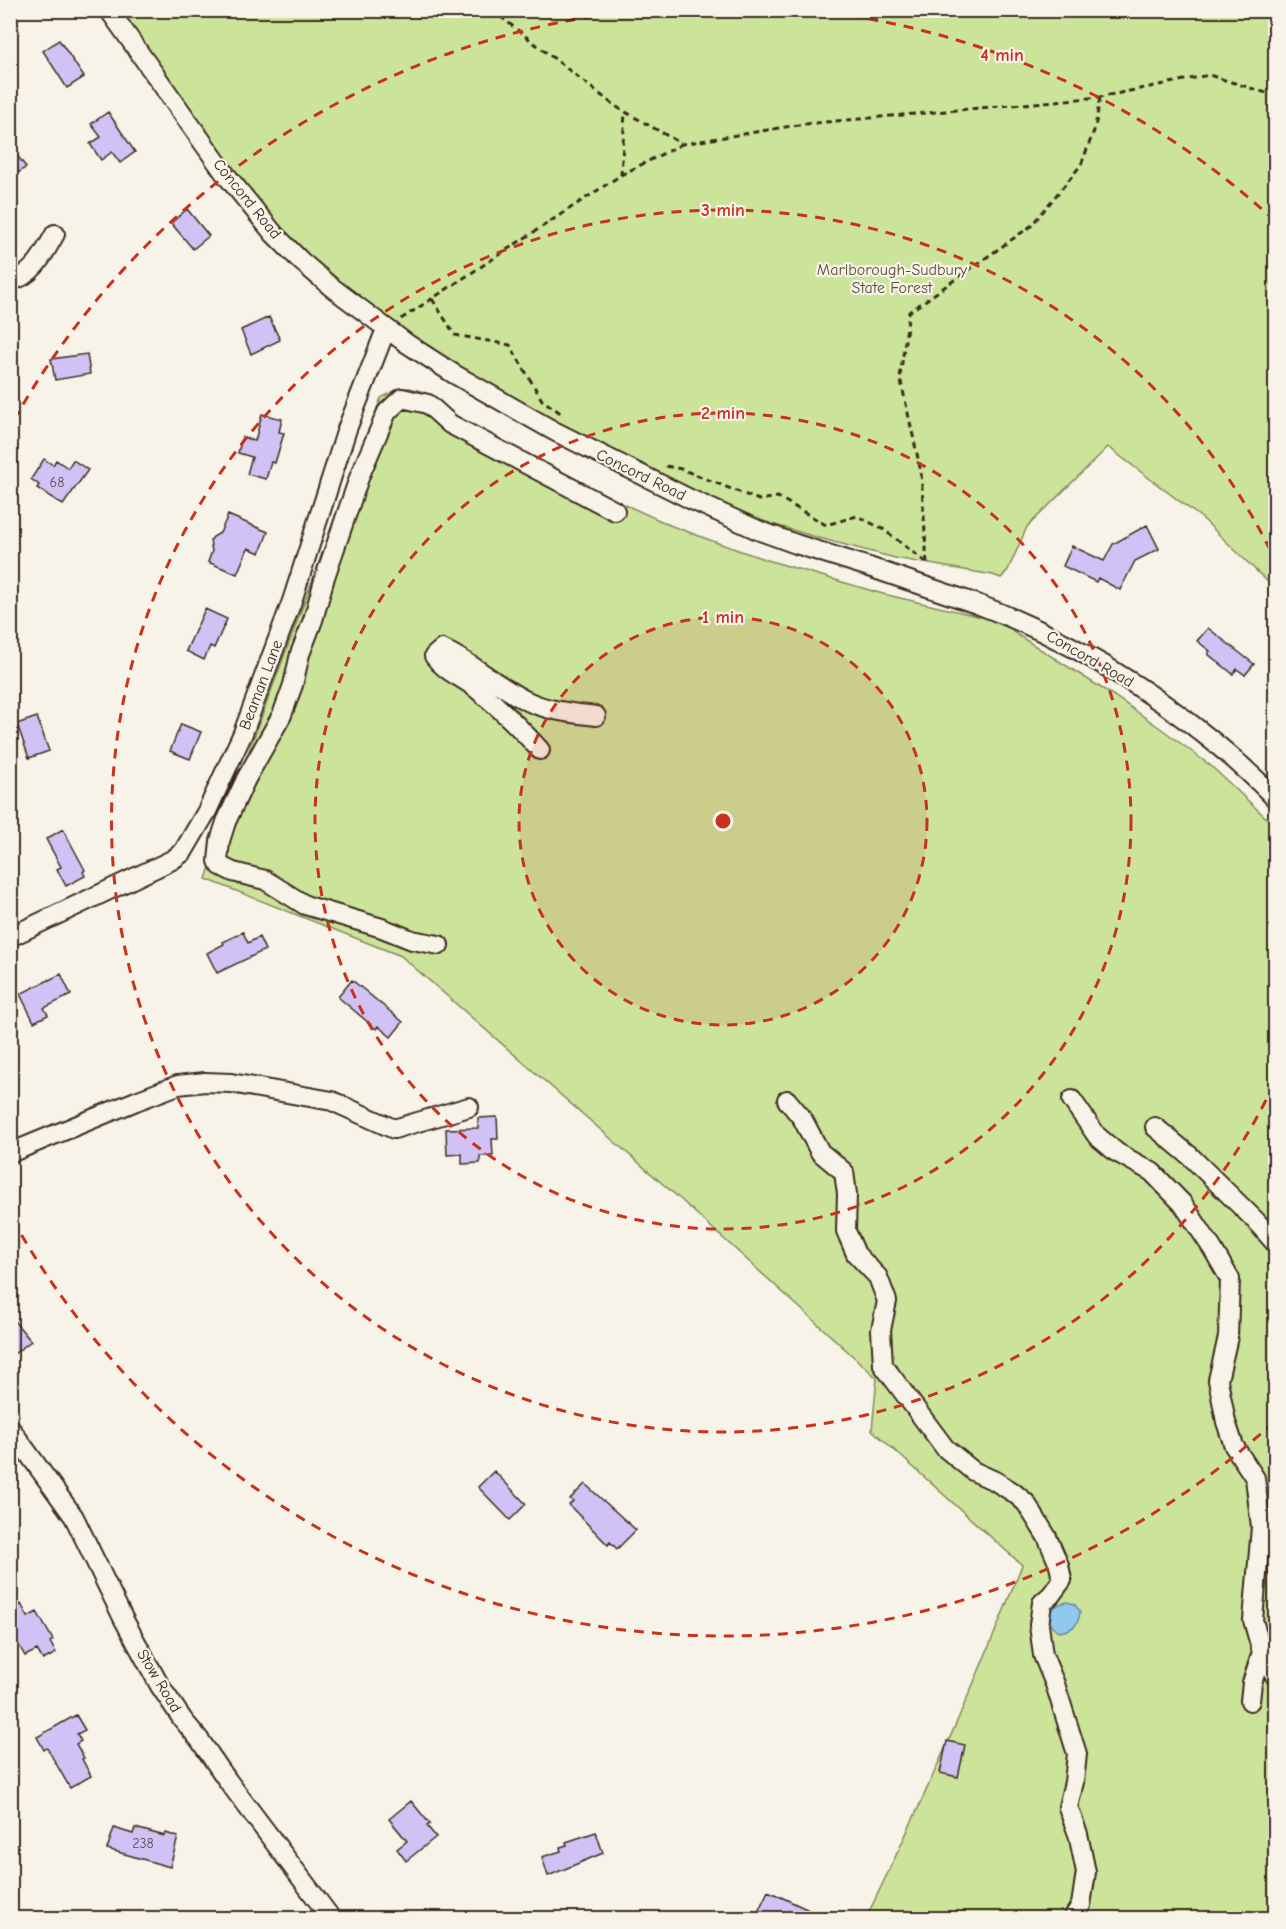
<svg xmlns="http://www.w3.org/2000/svg" width="1286" height="1929" font-family="'Comic Neue',sans-serif">
<style>
.green{fill:#cce499;stroke:#84875c;stroke-width:1.5}
.water{fill:#90c8ee;stroke:#6e899b;stroke-width:1.5}
.building{fill:#d0c2f4;stroke:#3b2a1e;stroke-width:1.5}
.lines{fill:none;stroke-linecap:round;stroke-linejoin:round}
.minor-casing{stroke:#3b2a1e;stroke-width:22}
.path{stroke:#3b2a1e;stroke-width:3;stroke-dasharray:6 4.5;stroke-linecap:butt}
.minor{stroke:#f7f3e8;stroke-width:18}
.ring{fill:none;stroke:#c8321e;stroke-width:3;stroke-dasharray:10 8}
.labels{text-anchor:middle;dominant-baseline:central;stroke-width:4.5;stroke-linejoin:round;paint-order:stroke}
.number-label{font-size:14px;fill:#605054}
.street-label{font-size:16px;fill:#3b2a1e;stroke:#f7f3e8}
.park-label{font-size:16px;fill:#584f37;stroke:#f7f3e8}
.centre{fill:#c8321e;stroke:#f7f3e8;stroke-width:3}
.ring-label{font-size:18px;text-anchor:middle;font-weight:bold;fill:#c8321e;stroke:#f7f3e8;stroke-width:4.5;stroke-linejoin:round;paint-order:stroke}
</style>
<rect width="100%" height="100%" fill="#f7f3e8"/>
<filter id="ink" filterUnits="userSpaceOnUse"><feTurbulence type="fractalNoise" baseFrequency=".0167" numOctaves="2"/><feDisplacementMap in="SourceGraphic" scale="12" xChannelSelector="R" yChannelSelector="G"/><feConvolveMatrix kernelMatrix="1 2 1 2 8 2 1 2 1" color-interpolation-filters="sRGB"/></filter>
<g filter="url(#ink)">
<path class="green" d="M112,11H1275V589L1203,519L1108,447L1027,527L1008,570L1001,578L993,575L895,558L819,538L723,509L508,401L359,300L280,235Z
M400,388H410L421,391L453,416L582,485L672,526L718,543L764,559L883,594L1016,625L1013,632L1114,696L1163,730L1211,766L1275,826V1918H866C922,1803 975,1685 1022,1565L872,1430L877,1378L679,1198L401,956L206,879L235,788L365,439L381,398Z"/>
<path class="water" d="M1067,1602L1074,1604L1080,1611C1079,1625 1074,1629 1060,1632C1042,1621 1047,1606 1067,1602Z"/>
<path class="building" d="M59,40L84,77L67,88L43,51Z
M108,112L135,152L120,163L112,152L101,160L90,144L101,137L91,124Z
M10,146L26,167L10,179Z
M187,209L209,236L193,249L171,223Z
M269,317L280,340L251,354L241,330Z
M87,354L90,374L55,380L51,359Z
M262,414L282,419L279,432L284,433L275,463L271,462L266,479L247,474L252,457L238,453L242,437L255,441Z
M44,459L53,465L56,460L68,468L73,460L88,470L63,505L37,488L39,485L31,479Z
M228,515L268,532L260,553L248,548L237,574L208,562L212,551L210,541L213,537L220,533Z
M1147,525L1159,549L1135,561L1120,590L1098,578L1096,582L1063,566L1072,546L1104,561L1113,544Z
M205,609L227,619L214,648L210,646L204,660L186,651Z
M1208,628L1254,664L1245,675L1237,669L1233,674L1208,654L1210,651L1197,641Z
M37,717L49,751L29,758L17,724Z
M181,724L201,732L190,759L170,751Z
M63,829L85,870L83,872L85,876L66,886L57,869L61,867L46,839Z
M243,932L248,943L259,937L265,950L217,973L207,953L224,944L223,942Z
M61,974L71,995L44,1008L48,1015L34,1022L20,994Z
M352,980L403,1022L391,1037L378,1026L376,1029L338,997Z
M497,1117L498,1139H492L493,1156H480V1163L462,1164V1154L447,1155L446,1129L478,1128V1118Z
M10,1316L31,1341L10,1357Z
M494,1471L526,1504L510,1520L478,1487Z
M585,1484L636,1530L617,1549L610,1542L608,1545L569,1505L573,1501L570,1499Z
M21,1604L28,1617L37,1612L53,1640L50,1642L56,1653L43,1660L37,1650L25,1656L10,1629V1610Z
M76,1715L85,1730L77,1734L81,1741L76,1744L84,1758L82,1759L91,1776L70,1788L47,1748L44,1750L37,1737Z
M947,1741L965,1745L958,1777L940,1773Z
M411,1801L430,1824L427,1826L436,1837L406,1861L397,1849L407,1841L389,1819Z
M114,1828L133,1834L135,1828L165,1836L166,1833L178,1837L170,1867L107,1849Z
M596,1832L603,1853L548,1876L542,1857L561,1851L560,1847L567,1845L566,1842Z
M768,1891L826,1918H755Z"/>
<g class="lines">
<g class="minor-casing">
<path id="minor" d="M109,10L226,175L274,234L301,261L330,286L406,343L454,374L554,431L690,499L760,531L796,544L869,567L977,604C1085,644 1196,717 1276,799
M10,281C34,276 44,253 55,234
M540,750C521,729 500,708 478,690C463,677 446,673 434,656L442,649C472,662 495,685 525,700C547,711 572,713 596,716
M10,937L172,860L183,852L207,811L243,733L292,601L347,429L386,329
M439,945L412,940L382,928L305,905L265,880L233,872L221,866L218,861L220,841L226,822L246,779L282,715L293,685L300,654L313,620L325,577L360,475L387,412L402,398L428,404L450,424L615,511
M787,1100L802,1118L820,1152L844,1172L847,1194L846,1231L856,1254L878,1277L887,1301L881,1330L883,1365L945,1448L973,1471L995,1481L1013,1492L1026,1503L1047,1537L1059,1565L1062,1580L1051,1595L1042,1603L1039,1625L1043,1655L1055,1684L1077,1754L1074,1782L1068,1807L1078,1834L1086,1872L1081,1905L1073,1918
M1072,1100L1097,1136L1116,1152L1152,1172L1183,1204L1212,1248L1230,1279L1228,1337L1218,1380L1226,1422L1234,1446L1255,1478L1261,1527L1253,1620L1262,1652L1252,1683L1250,1701
M1155,1127L1190,1156L1256,1221L1276,1244
M10,1153L136,1101L178,1085L205,1082L231,1083L332,1101L394,1129L469,1107
M10,1428L74,1517L124,1620L160,1686L183,1720L199,1739L228,1781L331,1918
M1262,1652L1276,1677"/>
</g>
<path class="path" d="M492,10L615,106L682,144L804,124L1100,97L1209,75L1276,96
M621,175L625,112
M432,299L455,335L510,345L542,400L562,414
M401,319L621,175L682,144
M666,466L681,469L759,500L778,497L826,525L857,516L883,529L927,563
M927,563L921,472L900,377L909,312L1031,226L1081,165L1095,128L1100,97"/>
<use href="#minor" class="minor"/>
</g>
</g>
<circle cx="723" cy="821" r="204" fill="#c8321e" fill-opacity=".12"/>
<g class="ring">
<circle cx="723" cy="821" r="204"/>
<circle cx="723" cy="821" r="408"/>
<path d="M1274 1084A611 611 0 1 1 1274 558"/>
<path d="M1274 1422A815 815 0 0 1 14 1222M14 420A815 815 0 0 1 631 11M815 11A815 815 0 0 1 1274 220"/>
</g>
<g class="labels">
<g class="number-label">
<text x="57" y="482">68</text>
<text x="143" y="1843">238</text>
</g>
<g class="street-label">
<text transform="translate(247 199) rotate(51)">Concord Road</text>
<text transform="translate(641 475) rotate(26)">Concord Road</text>
<text transform="translate(1090 659) rotate(30)">Concord Road</text>
<text transform="translate(261 685) rotate(-69)">Beaman Lane</text>
<text transform="translate(159 1681) rotate(59)">Stow Road</text>
</g>
<g class="park-label">
<text x="892" y="270">Marlborough-Sudbury<tspan x="892" dy="18">State Forest</tspan></text>
</g>
</g>
<circle cx="723" cy="821" r="9" class="centre"/>
<g class="ring-label">
<text x="1002" y="61">4 min</text>
<text x="723" y="216">3 min</text>
<text x="723" y="419">2 min</text>
<text x="723" y="623">1 min</text>
</g>
<rect width="1286" height="1929" fill="none" stroke="#f7f3e8" stroke-width="36"/>
<rect x="18" y="18" width="1250" height="1893" fill="none" stroke="#3b2a1e" stroke-width="2" filter="url(#ink)"/>
</svg>
